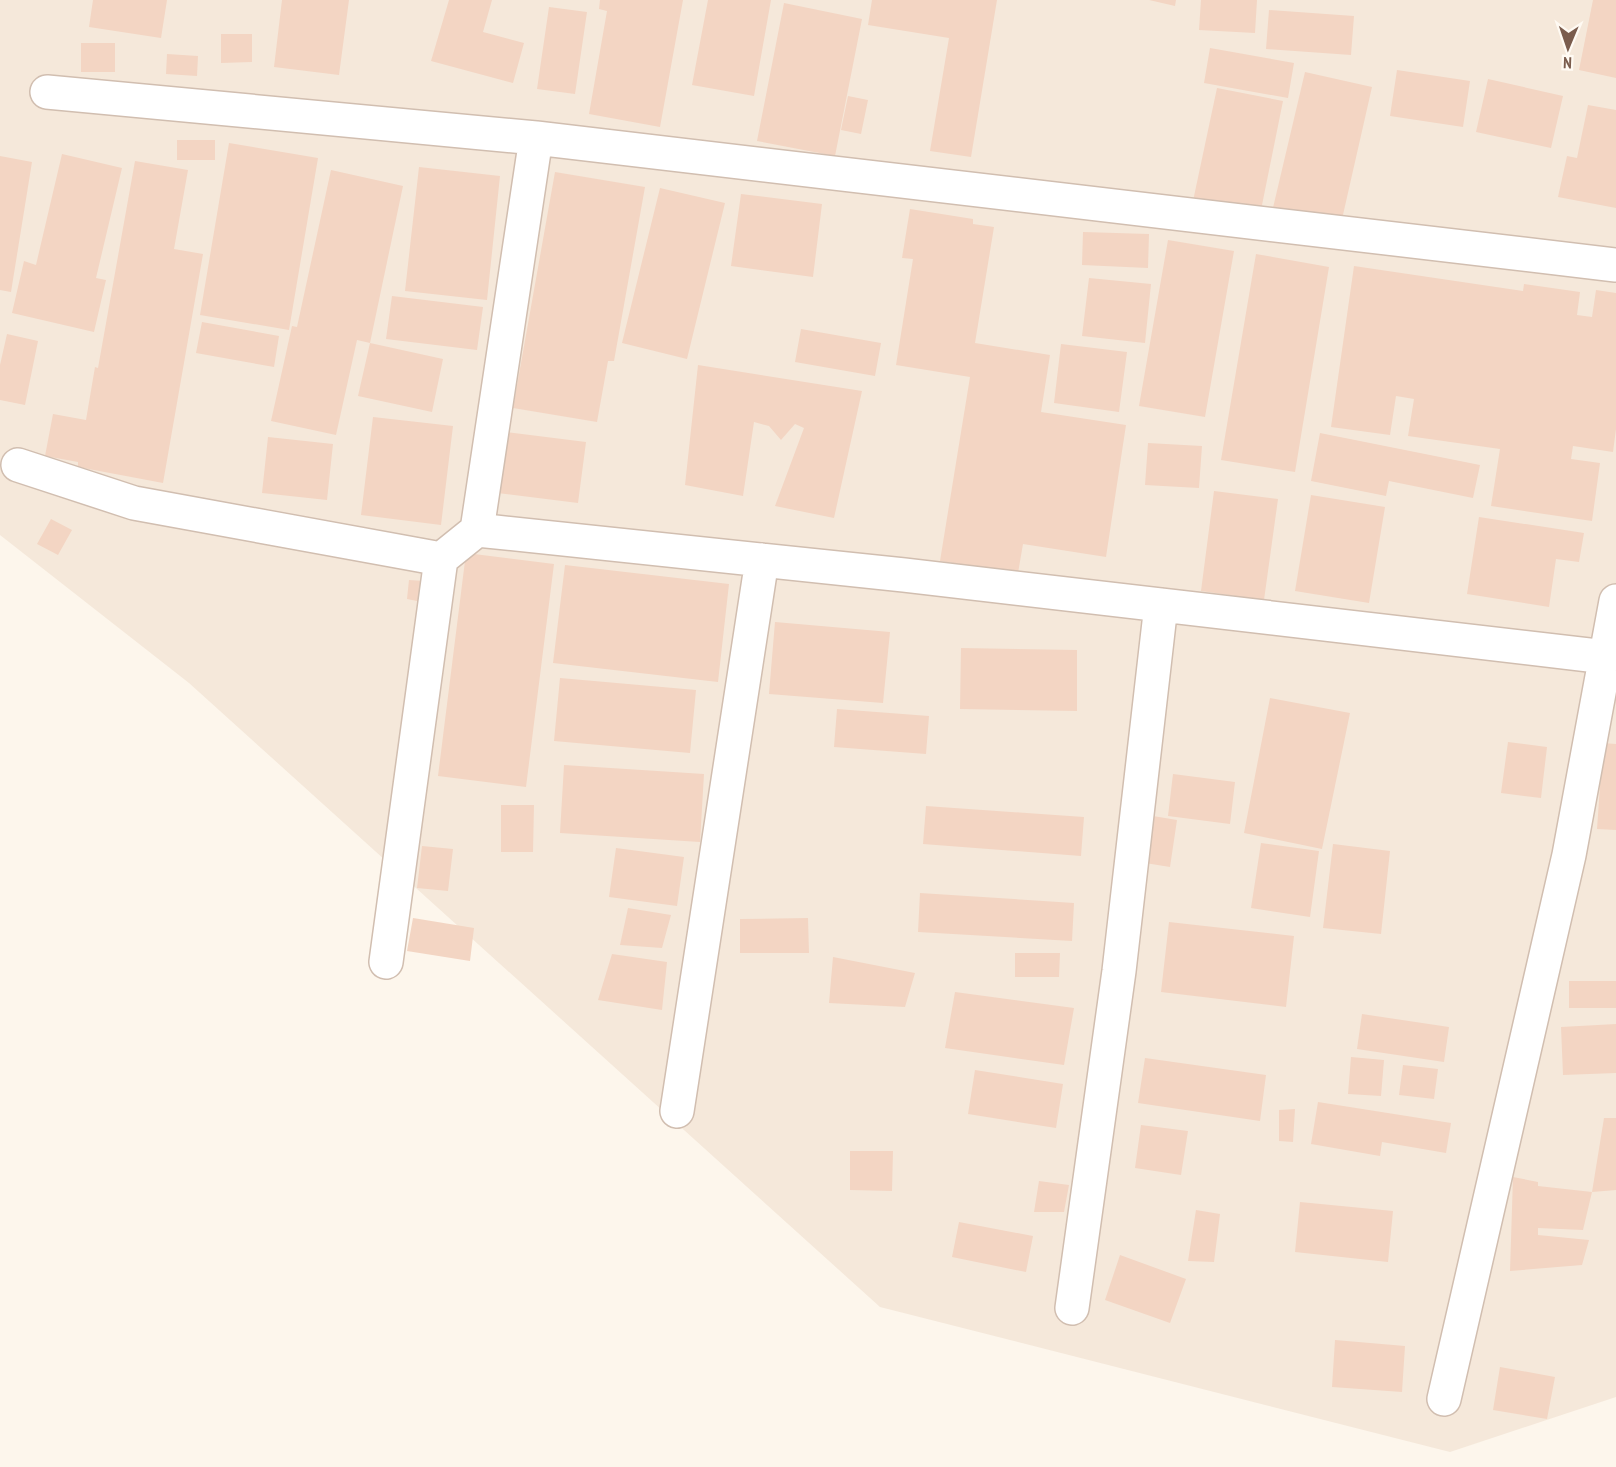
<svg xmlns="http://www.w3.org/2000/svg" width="1616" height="1467" font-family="'PT Sans Narrow',sans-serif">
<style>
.residential{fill:#f5e8da}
.building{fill:#f3d5c3}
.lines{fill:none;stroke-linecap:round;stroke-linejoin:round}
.minor-casing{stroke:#d1beb0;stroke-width:36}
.minor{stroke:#fff;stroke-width:33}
</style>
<rect width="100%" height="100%" fill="#fdf6ec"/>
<path class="residential" d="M0,0H1616V1397L1450,1452L880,1307L189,683L0,535Z"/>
<path class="building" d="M93,0H167L161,38L89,27Z
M282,0H349L339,75L274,67Z
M449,0H492L483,32L524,43L513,83L431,61Z
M600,0H683L660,127L589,114L607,11L599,9Z
M708,0H771L754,96L692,85Z
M872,0H997L971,157L930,151L949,38L868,25Z
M1149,0H1176L1175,6Z
M1201,0H1257L1255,33L1199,30Z
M1593,0H1616V78L1579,70Z
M784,3L862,19L835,156L757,141Z
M549,7L587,12L575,94L537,89Z
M1269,10L1354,16L1351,55L1266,49Z
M221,34H252V62L221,63Z
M81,43H115V72H81Z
M1210,48L1294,63L1288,98L1204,83Z
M167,54L198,56L197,76L166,74Z
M1397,70L1470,81L1463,127L1390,116Z
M1305,72L1372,87L1340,228L1272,212Z
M1488,79L1563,96L1551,148L1476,132Z
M1217,88L1283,101L1260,215L1193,201Z
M848,96L868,100L861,134L841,130Z
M1588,105L1616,110V208L1558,197L1567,156L1577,158Z
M177,140H215V160H177Z
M229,143L318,158L289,330L200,315Z
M62,154L122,168L96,278L106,280L94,332L12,313L24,261L36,265Z
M0,156L32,162L11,292L0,290Z
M135,161L188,170L174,249L203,254L163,483L78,467V462L45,456L53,414L86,420L95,367L98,368Z
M419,167L500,176L487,300L405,291Z
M331,170L403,186L370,343L357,340L336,435L271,421L292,326L297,327Z
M555,172L645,187L614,361H608L597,422L513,408Z
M660,188L725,203L687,359L622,343Z
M741,194L822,204L813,277L731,266Z
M910,209L973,219V224L994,227L975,343L1050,355L1041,412L1126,425L1106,557L1023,544L1018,573L940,561L970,377L896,365L913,259L902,258Z
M1083,232L1149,234L1148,268L1082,265Z
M1168,240L1234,251L1205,417L1139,406Z
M1256,254L1329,267L1295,472L1221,460Z
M1354,266L1523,291L1524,284L1580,292L1577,315L1592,317L1596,290L1616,293V429L1613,452L1573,446L1571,459L1600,463L1592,521L1491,506L1500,449L1408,436L1414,399L1396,396L1390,435L1331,427Z
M1089,278L1151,284L1145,343L1082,336Z
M392,296L483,307L477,350L386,339Z
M202,322L279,336L274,367L196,353Z
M801,329L881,343L875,376L795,362Z
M7,334L38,341L25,405L0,400V365Z
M370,343L443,359L432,412L358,396Z
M1061,344L1127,352L1119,412L1054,403Z
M698,365L862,391L834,518L775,506L804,428L795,424L781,440L769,426L754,422L743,496L685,485Z
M373,417L453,426L441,525L361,515Z
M505,432L586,442L578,503L497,493Z
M1320,433L1480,465L1473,498L1389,481L1386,496L1311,481Z
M268,437L333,444L327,500L262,493Z
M1148,443L1202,446L1199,488L1145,485Z
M1214,491L1278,499L1264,600L1201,591Z
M1311,495L1385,507L1369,603L1295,591Z
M1479,517L1584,533L1579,562L1556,559L1549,607L1467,594Z
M51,519L72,530L58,555L37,544Z
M466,553L554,564L526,787L438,776Z
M565,565L729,584L718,682L553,663Z
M409,580L424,581L422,602L407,599Z
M775,622L890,632L883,703L769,694Z
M961,648L1077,650V711L960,709Z
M560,678L696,690L690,753L554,741Z
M1270,698L1350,713L1322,849L1244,833Z
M837,709L929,716L926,754L834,747Z
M1508,742L1547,747L1541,798L1501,793Z
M1603,743L1616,744V830L1597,829Z
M564,765L704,774L700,842L560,833Z
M1173,774L1235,782L1230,824L1168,816Z
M501,805H534L533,852H501Z
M926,806L1084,817L1081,856L923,844Z
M1147,815L1177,820L1170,867L1139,862Z
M1261,843L1319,851L1310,917L1251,908Z
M1333,844L1390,851L1381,934L1323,928Z
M422,846L453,849L448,891L417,888Z
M616,848L684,857L677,906L609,897Z
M920,893L1074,903L1072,941L918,932Z
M628,908L671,915L662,948L620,945Z
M413,918L474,928L470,961L407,951Z
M808,918L809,953H740V919Z
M1169,922L1294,936L1286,1007L1161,992Z
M1015,953H1060L1059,977H1015Z
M612,954L667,962L662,1010L598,1000Z
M833,957L915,973L905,1007L829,1003Z
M1569,981H1616V1008H1569Z
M955,992L1074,1008L1064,1065L945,1048Z
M1362,1014L1449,1027L1444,1062L1357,1049Z
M1616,1024V1073L1563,1075L1561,1027Z
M1351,1057L1384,1060L1381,1096L1348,1094Z
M1145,1058L1266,1075L1260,1121L1138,1103Z
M1403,1065L1438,1069L1434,1099L1399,1095Z
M975,1070L1063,1084L1056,1128L968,1114Z
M1318,1102L1451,1123L1446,1153L1382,1142L1380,1156L1311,1144Z
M1295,1109L1293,1142L1279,1141V1110Z
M1604,1118H1616V1190L1592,1192L1583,1230L1538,1228V1235L1589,1240L1582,1265L1510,1271L1513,1177L1538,1182V1186L1592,1192Z
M1141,1125L1188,1131L1181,1175L1135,1168Z
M850,1151H893L892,1191L850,1190Z
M1039,1181L1069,1185L1064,1212H1034Z
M1300,1202L1393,1211L1388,1262L1295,1252Z
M1196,1210L1220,1214L1214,1262L1188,1261Z
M959,1222L1033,1236L1026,1272L952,1257Z
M1120,1255L1186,1279L1170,1323L1105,1300Z
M1335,1340L1405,1346L1402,1392L1332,1387Z
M1500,1367L1555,1377L1547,1419L1493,1410Z"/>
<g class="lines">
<g class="minor-casing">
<path id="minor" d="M47,92L536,138L1616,265
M18,465L134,503L441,559L477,530L904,575L1606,657
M477,530L536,138
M386,962L441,559
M677,1111L762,560
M1072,1308L1119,971L1161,605
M1444,1399L1569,855L1616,601"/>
</g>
<use href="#minor" class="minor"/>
</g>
<g transform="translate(1568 48) rotate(182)" stroke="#fffaf3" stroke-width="4.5" paint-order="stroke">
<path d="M0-4.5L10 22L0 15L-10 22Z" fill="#7a5c4d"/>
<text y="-9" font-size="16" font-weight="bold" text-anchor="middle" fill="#7a5c4d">N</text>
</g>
</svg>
